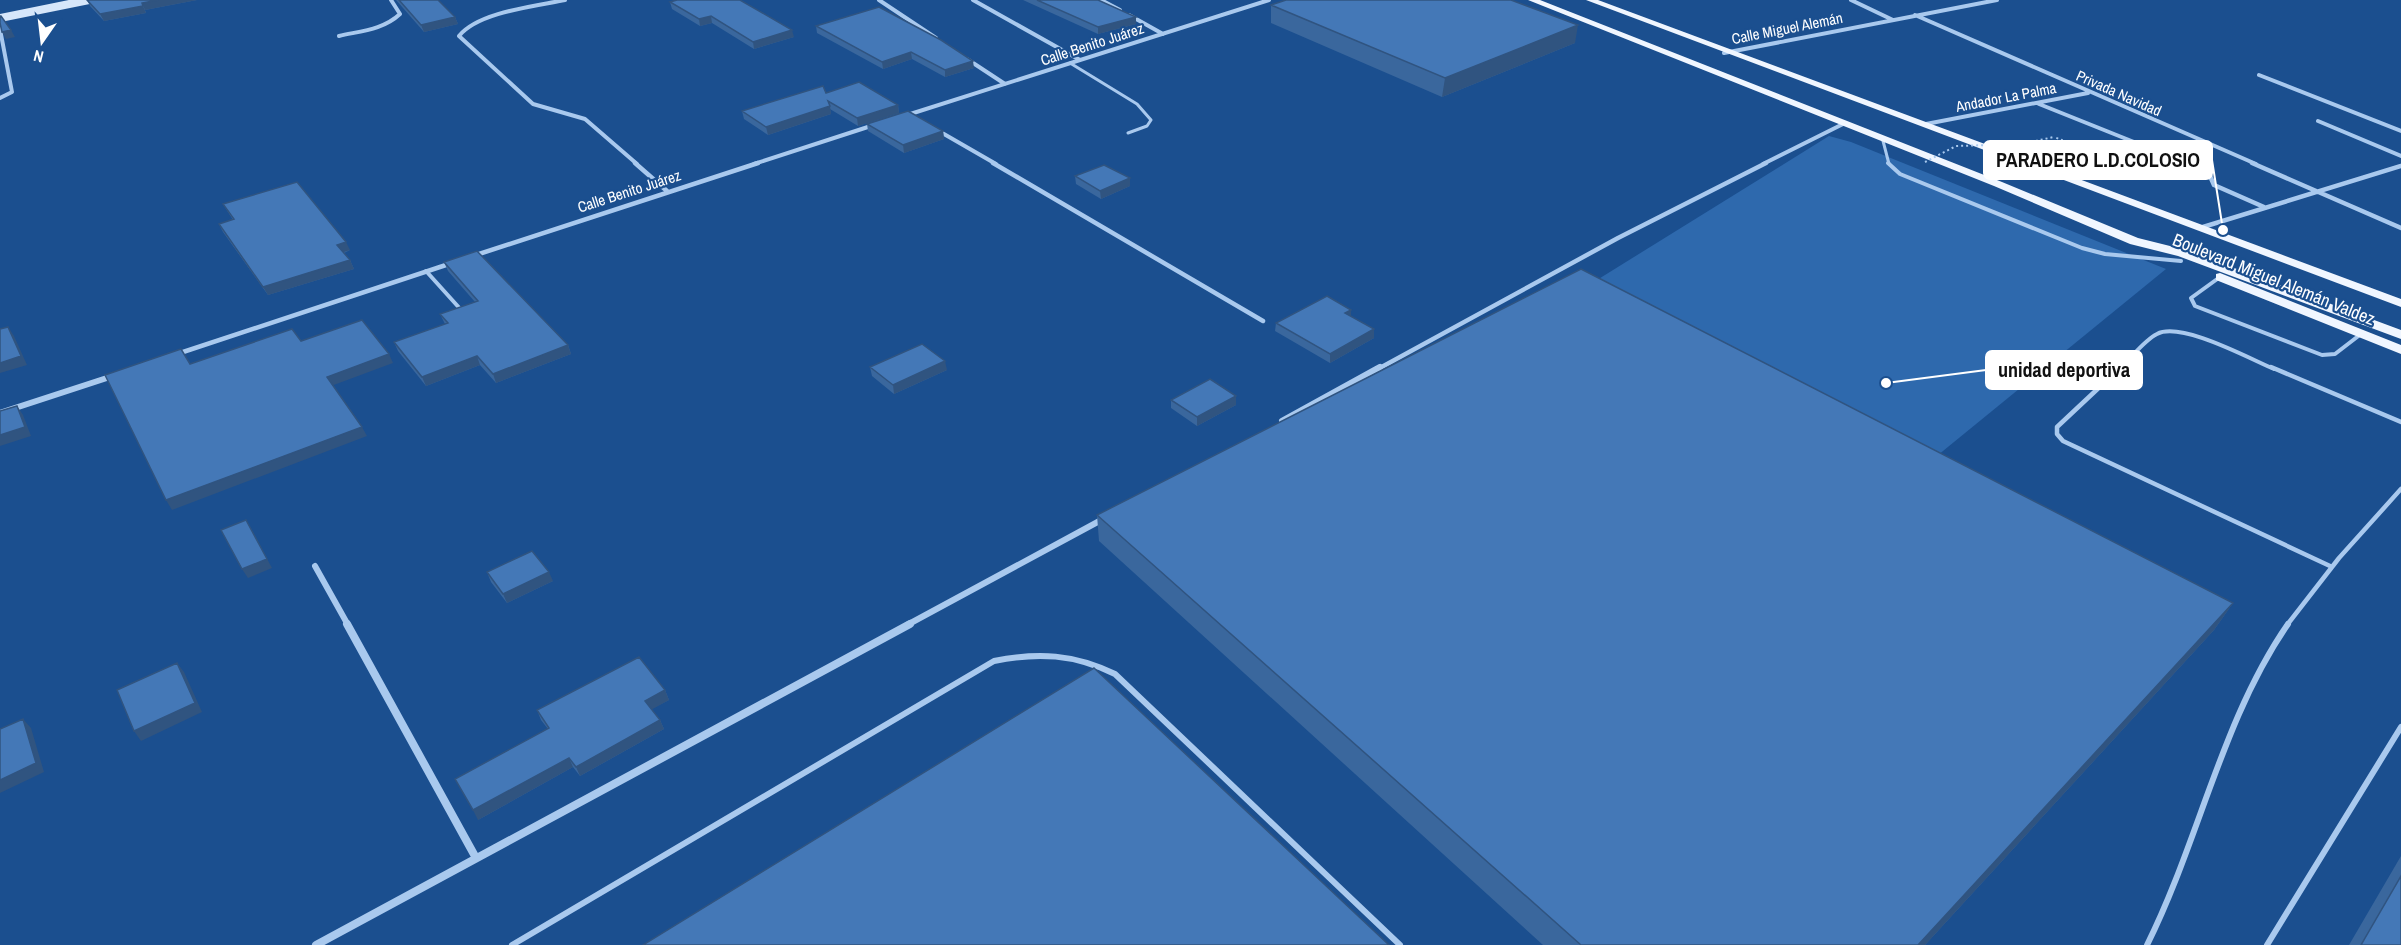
<svg xmlns="http://www.w3.org/2000/svg" width="2401" height="945" font-family="'Archivo Narrow',sans-serif">
<style>
.green{fill:#2e69ad}
.lines{fill:none;stroke-linecap:round;stroke-linejoin:round}
.path{stroke:#a9c9ee;stroke-width:2;stroke-dasharray:2 3;stroke-linecap:butt}
.lane-far3{stroke:#a9c9ee;stroke-width:3}
.lane-far2{stroke:#a9c9ee;stroke-width:4}
.lane-far1{stroke:#a9c9ee;stroke-width:4.5}
.lane{stroke:#a9c9ee;stroke-width:6}
.street-far3{stroke:#a9c9ee;stroke-width:4}
.street-far2{stroke:#a9c9ee;stroke-width:4.5}
.street-far1{stroke:#a9c9ee;stroke-width:6}
.street{stroke:#a9c9ee;stroke-width:8}
.secondary{stroke:#d6e6fa;stroke-width:8}
.primary{fill:#f0f6ff;fill-rule:evenodd}
.path-bridge{stroke:#a9c9ee;stroke-width:2;stroke-dasharray:2 3;stroke-linecap:butt}
.wall{fill:#3a679d}
.shaded-wall{fill:#305480}
.building{fill:#4478b7;stroke:#305480;stroke-width:1.5}
.labels{text-anchor:middle;dominant-baseline:central;stroke-width:4.5;stroke-linejoin:round;paint-order:stroke}
.far-street-label{font-size:15px;fill:#fff;stroke:#1b4f8f}
.street-label{font-size:18px;fill:#fff;stroke:#1b4f8f}
.leader{fill:none;stroke:#fff;stroke-width:2}
.callout-dot{fill:#fff;stroke:#1b4f8f;stroke-width:2}
.callout{fill:#fff;stroke:#fff;stroke-width:2}
.callout-label{font-size:20px;text-anchor:middle;font-weight:bold;fill:#111}
</style>
<rect width="100%" height="100%" fill="#1b4f8f"/>
<path class="green" d="M1829,136L1851,142L2166,269L1916,473L1576,293Z"/>
<g class="lines">
<path class="path" d="M2037,147L2062,140L2054,137"/>
<path class="lane-far3" d="M1070,63L1137,104L1151,120L1147,126L1128,133
M1882,137L1889,164"/>
<path class="lane-far2" d="M1888,163L1900,174L2082,248L2105,254L2181,261
M426,271L463,312
M2220,277L2191,298L2195,306L2322,355L2335,354L2361,334
M2119,369C2131,359 2143,341 2157,334C2181,321 2250,359 2274,369"/>
<path class="lane-far1" d="M2121,367L2057,427V434L2063,441L2330,566
M2271,367L2401,422
M2287,625L2339,558L2401,489"/>
<path class="lane" d="M512,945L994,661C1038,652 1074,654 1115,674L1400,945
M2147,945C2199,841 2222,719 2288,624
M2267,945L2401,727"/>
<path class="street-far3" d="M565,0C536,6 478,12 459,36L533,104L585,119L637,164
M879,0L936,38
M973,0L1080,60
M1101,0L1120,10
M1851,0L1893,20
M1129,15L1163,34
M1915,15L2256,164
M0,29L12,92L0,98
M339,36C360,31 383,30 400,14L391,0
M1724,53L1997,0
M967,59L1005,84
M2259,75L2401,131
M2039,104L2189,164
M904,116L1269,0
M2318,121L2401,156
M1926,124L2088,93
M937,130L996,164
M754,164L874,125
M1763,164L1845,123"/>
<path class="street-far2" d="M635,163L667,191
M993,163L1263,321
M2186,163L2210,176L2214,185L2264,207
M2252,163L2401,228
M2203,227L2401,166
M473,256L758,163
M177,354L452,263
M1378,369L1618,238L1766,163"/>
<path class="street-far1" d="M0,413L113,376
M1282,421L1380,367
M315,566L348,625
M907,625L1105,518"/>
<path class="street" d="M347,624L476,858
M316,945L910,624"/>
<path class="secondary" d="M0,18L89,0"/>
<path class="primary" d="M1528,0H1540L2002,182L2138,238L2186,250L2401,330V339L2178,256L2130,244L1994,186Z
M1586,0H1598L2401,299V307Z
M2220,273L2401,345V354L2216,280V274Z"/>
<path class="path-bridge" d="M1925,162L1956,146L2021,144L2054,137"/>
</g>
<path class="wall" d="M87,0H197L145,10L146,13L104,21L90,6Z
M396,0H438L455,17L458,24L424,32Z
M1023,0H1098L1136,17V24L1098,34Z
M670,2L794,37L754,49L712,23L700,26L672,9Z
M1271,5L1575,43L1442,97L1271,23Z
M816,26L974,68L945,77L912,59L883,69L817,33Z
M826,93L898,105L899,113L858,126L830,109L831,114L768,135L744,119L742,111Z
M867,124L943,131L944,139L904,153L868,131Z
M1075,176L1130,178V186L1101,199L1076,184Z
M223,204L350,250L344,253L350,260L354,269L268,295L223,232L219,224L233,220Z
M444,262L568,345L571,354L496,383L480,365L426,386L398,351L394,342L445,324L440,314L475,302L448,271Z
M1351,316L1374,338L1330,363L1275,331L1276,323Z
M870,367L947,370L894,394L872,376Z
M1236,396V405L1197,426L1171,408V400Z
M1097,515L2233,603L2214,630L1925,945H1543L1099,541Z
M487,572L553,581L507,603L491,582Z
M665,690L669,700L651,709L660,720L664,729L580,776L573,767L478,820L548,729L541,720L537,710Z
M2401,856V945H2349Z"/>
<path class="shaded-wall" d="M158,0H197L145,10L142,3Z
M143,6L146,13L104,21L100,14Z
M711,16L712,23L700,26L699,19Z
M455,17L458,24L424,32L421,25Z
M1136,17V24L1098,34V27Z
M1578,25L1575,43L1442,97L1445,78Z
M11,30L15,37L6,39L2,32Z
M792,30L794,37L754,49L753,42Z
M911,52L912,59L883,69L882,62Z
M973,61L974,68L945,77V70Z
M898,105L899,113L858,126L857,118Z
M830,106L831,114L768,135L766,127Z
M943,131L944,139L904,153L903,145Z
M1130,178V186L1101,199L1100,191Z
M346,242L350,250L341,253L337,245Z
M350,260L354,269L268,295L263,287Z
M1351,310V318L1345,313Z
M8,327L14,336L27,365L0,373V363Z
M1374,329V338L1330,363V354Z
M568,345L571,354L496,383L493,374Z
M389,354L393,363L331,386L327,377Z
M477,356L480,365L426,386L422,377Z
M945,361L947,370L894,394L893,385Z
M1236,396V405L1197,426V417Z
M17,406L23,415L31,436L0,446V435Z
M362,427L367,436L172,510L166,500Z
M246,520L272,568L248,578L242,569Z
M549,572L553,581L507,603L503,594Z
M2233,603L2214,630L1925,945H1918Z
M177,663L184,672L202,712L141,741L134,731Z
M665,690L669,700L649,711L645,701Z
M23,719L31,728L44,772L0,793V780Z
M660,720L664,729L580,776L576,767Z
M569,758L573,767L478,820L473,810Z"/>
<path class="building" d="M87,0H158L142,3L143,6L100,14Z
M399,0H438L455,17L421,25Z
M677,0H740L792,30L753,42L711,16L699,19L670,2Z
M1037,0H1098L1136,17L1098,27Z
M1286,0H1511L1578,25L1445,78L1271,5Z
M879,7L941,40L973,61L945,70L911,52L882,62L816,26Z
M0,16H1L11,30L2,32L0,23Z
M859,82L898,105L857,118L828,101L830,106L766,127L742,111L823,86L826,93Z
M908,111L943,131L903,145L867,124Z
M1104,165L1130,178L1100,191L1075,176Z
M297,182L346,242L337,245L350,260L263,287L219,224L234,219L223,204Z
M477,251L568,345L493,374L477,356L422,377L394,342L448,323L440,314L478,301L444,262Z
M1581,269L2233,603L1918,945H1581L1097,515Z
M1327,296L1351,310L1345,313L1374,329L1330,354L1276,323Z
M362,320L389,354L327,377L362,427L166,500L105,375L181,349L190,364L292,329L301,341Z
M8,327L21,356L0,363V329Z
M922,344L945,361L893,385L870,367Z
M1210,379L1236,396L1197,417L1171,400Z
M17,406L25,427L0,435V411Z
M246,520L267,559L242,569L221,530Z
M532,551L549,572L503,594L487,572Z
M639,657L665,690L645,701L660,720L576,767L569,758L473,810L455,779L549,728L537,710Z
M177,663L195,703L134,731L117,690Z
M1094,668L1389,945H643Z
M23,719L36,763L0,780V729Z
M2401,876V945H2361Z"/>
<g class="labels">
<g class="far-street-label">
<text transform="translate(1787 28) rotate(-11)">Calle Miguel Alemán</text>
<text transform="translate(1092 44) rotate(-18)">Calle Benito Juárez</text>
<text transform="translate(2119 93) rotate(24)">Privada Navidad</text>
<text transform="translate(2006 97) rotate(-11)">Andador La Palma</text>
<text transform="translate(629 191) rotate(-18)">Calle Benito Juárez</text>
</g>
<g class="street-label">
<text transform="translate(2274 279) rotate(22)">Boulevard Miguel Alemán Valdez</text>
</g>
</g>
<path class="leader" d="M2223 230L2212 160M1886 383L1986 370"/>
<g class="callout-dot">
<circle cx="2223" cy="230" r="6"/>
<circle cx="1886" cy="383" r="6"/>
</g>
<g class="callout">
<rect x="1984" y="141" width="228" height="38" rx="6"/>
<rect x="1986" y="351" width="156" height="38" rx="6"/>
</g>
<g class="callout-label">
<text x="2098" y="167">PARADERO L.D.COLOSIO</text>
<text x="2064" y="377">unidad deportiva</text>
</g>
<g transform="translate(42 42) rotate(194)" stroke="#1b4f8f" stroke-width="4.5" paint-order="stroke">
<path d="M0-4.5L10 22L0 15L-10 22Z" fill="#ffffff"/>
<text y="-9" font-size="16" font-weight="bold" text-anchor="middle" fill="#ffffff">N</text>
</g>
</svg>
